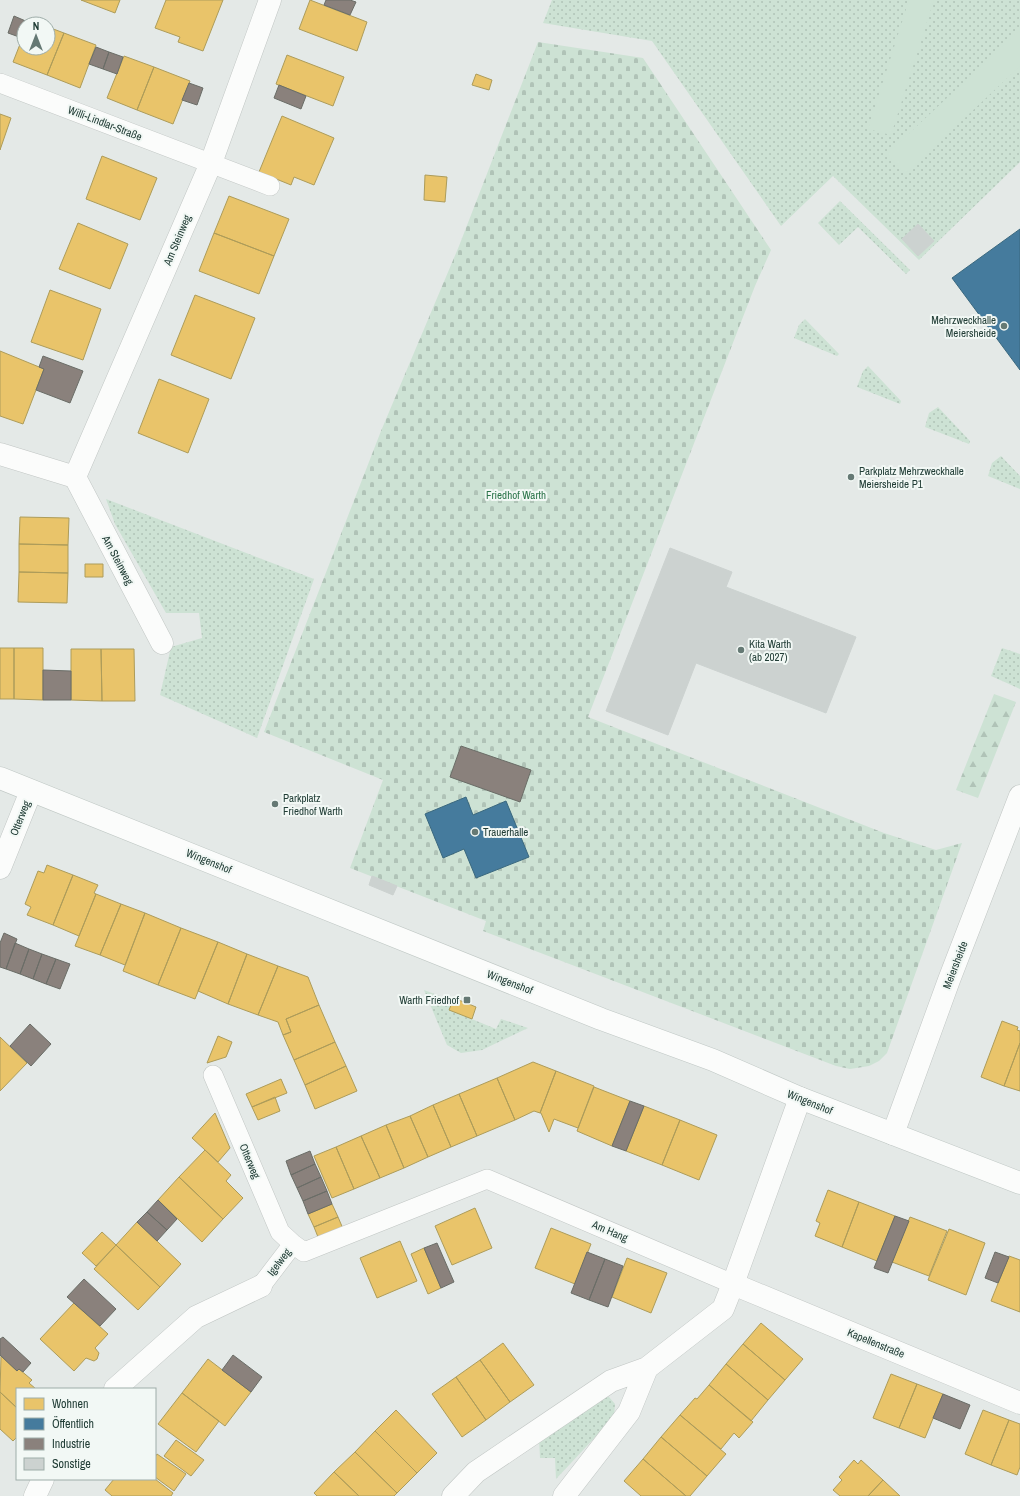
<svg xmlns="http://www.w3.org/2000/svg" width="1020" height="1496" font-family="'Archivo Narrow',sans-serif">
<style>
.green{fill:url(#green-dots)}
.forest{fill:url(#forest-firs)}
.cemetery{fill:url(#cemetery-stones)}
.pitch{fill:#cde2d4}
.homes{fill:#e9c46a;stroke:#ad9c5a}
.public{fill:#457b9d;stroke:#3a687e}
.industry{fill:#8a817c;stroke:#6a6d67}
.building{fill:#ccd2d0;stroke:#ccd2d0}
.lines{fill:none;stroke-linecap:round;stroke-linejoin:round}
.lane-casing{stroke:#c1c6c4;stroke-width:20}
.street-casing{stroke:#c1c6c4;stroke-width:23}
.secondary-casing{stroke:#bfc7c4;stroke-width:23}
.lane{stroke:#fbfcfb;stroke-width:19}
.street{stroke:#fbfcfb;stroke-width:22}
.secondary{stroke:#fbfcfb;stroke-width:22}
.poi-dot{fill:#657974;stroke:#f2f8f5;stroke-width:1.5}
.labels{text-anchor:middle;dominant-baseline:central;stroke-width:4;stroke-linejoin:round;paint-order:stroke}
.street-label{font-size:11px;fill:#213d36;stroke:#f2f8f5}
.poi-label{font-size:11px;fill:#213d36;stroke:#f2f8f5;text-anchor:start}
.park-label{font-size:11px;fill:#2b7449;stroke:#f2f8f5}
</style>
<defs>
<pattern id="green-dots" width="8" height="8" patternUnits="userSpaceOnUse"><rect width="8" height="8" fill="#cde2d4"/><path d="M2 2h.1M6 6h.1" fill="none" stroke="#b0c3b7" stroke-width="1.8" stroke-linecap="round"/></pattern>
<pattern id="forest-firs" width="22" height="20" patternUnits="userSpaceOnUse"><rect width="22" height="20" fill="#cde2d4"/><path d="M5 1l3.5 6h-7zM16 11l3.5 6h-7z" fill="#b0c3b7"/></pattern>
<pattern id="cemetery-stones" width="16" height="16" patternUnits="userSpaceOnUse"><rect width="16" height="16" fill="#cde2d4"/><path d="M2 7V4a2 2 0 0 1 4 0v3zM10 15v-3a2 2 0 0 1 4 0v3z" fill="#b0c3b7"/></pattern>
</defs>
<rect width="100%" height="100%" fill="#e4e9e7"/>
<path class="green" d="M552,0H1020V162L919,260L833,176L781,226L652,41L543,23Z
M840,201L910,270L906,274L858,227L839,245L818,223Z
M805,319L839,354L837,356L794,338L799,325Z
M868,366L901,401L900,404L857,387L863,371Z
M938,407L970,441L969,444L925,427L929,413Z
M1001,456L1020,476V489L988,476L992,463Z
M106,499L314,579L257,738L160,695L171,647L202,638L199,613H166L115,524Z
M1002,648L1020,654V689L991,676Z
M424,990L453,1001L450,1010L496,1029L501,1019L528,1028L482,1050L461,1053L447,1045Z
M599,1397H609L615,1404L614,1417L556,1479L555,1458H540L539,1438Z"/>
<path class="forest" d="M994,694L1016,702L978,798L956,790Z"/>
<path class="cemetery" d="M538,42L643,58L771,250L755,286L588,717L884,833L936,850L962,843L887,1053L879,1061L869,1066L850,1069L836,1066L483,931L486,921L350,868L383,780L264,732L381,431L459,246Z"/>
<path class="pitch" d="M909,0H934L891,135L868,129Z
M1020,30V66L905,174L887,154Z"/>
<path class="homes" d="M81,0H120L115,13Z
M166,0H223L203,51L178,42L180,37L155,28Z
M310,0L367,22L357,51L299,29Z
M48,27L64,33L47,75L13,62L24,34V48H48Z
M64,33L96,45L80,88L47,75Z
M287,55L344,77L333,106L276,84Z
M124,56L154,67L137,110L107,98Z
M154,67L190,81L173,124L137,110Z
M476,74L492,80L489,90L472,85Z
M0,114L11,118L0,150Z
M282,116L334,138L314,185L294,177L291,185L259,172Z
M102,156L157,178L140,220L86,199Z
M425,175L447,177L445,202L424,200Z
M229,196L289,219L274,256L214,233Z
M78,223L128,244L110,289L59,269Z
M214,233L274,256L259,294L199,271Z
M50,290L101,309L83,360L31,342Z
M195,295L255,318L231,379L171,355Z
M0,351L44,369L23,424L0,416Z
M159,379L209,399L188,453L138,433Z
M20,517L69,518L68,545L19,544Z
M19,544L68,545V573L19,572Z
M85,564H103V577H85Z
M19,572L68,573L67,603L18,602Z
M0,648H14V699H0Z
M14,648H43V700L14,699Z
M71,649H101L102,701L71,700Z
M101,649H134L135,701H102Z
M47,865L73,875L53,925L27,915L31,907L25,904L38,871L44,873Z
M73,875L98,885L94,893L96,894L79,936L53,925Z
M96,894L121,904L100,955L75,946Z
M121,904L145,913L125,965L100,955Z
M145,913L181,928L158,985L123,971Z
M181,928L218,942L195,999L158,985Z
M218,942L247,954L228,1004L198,991Z
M247,954L278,966L258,1015L228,1004Z
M278,966L308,977L319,1005L286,1019L291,1032L283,1035L278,1022L258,1015Z
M454,998L476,1007L472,1019L449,1010Z
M319,1005L335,1042L294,1060L283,1035L291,1032L286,1019Z
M1002,1021L1018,1027L1017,1030L1020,1031V1043L1004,1086L981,1077Z
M218,1036L232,1042L226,1057L207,1063Z
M0,1037L27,1063L0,1091Z
M335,1042L346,1066L305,1085L294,1060Z
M1020,1043V1091L1004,1086Z
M533,1062L556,1071L540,1113L534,1111L515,1120L497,1078Z
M346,1066L357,1091L315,1109L305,1085Z
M556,1071L594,1086L578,1128L554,1119L549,1132L541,1113H540Z
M497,1078L515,1120L477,1136L459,1094Z
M281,1079L287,1093L252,1107L246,1094Z
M594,1087L630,1101L612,1146L577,1131Z
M459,1094L477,1136L451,1147L433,1105Z
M275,1097L280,1111L258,1120L252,1107Z
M433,1105L451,1147L428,1157L410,1116Z
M644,1106L680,1120L662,1165L626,1151Z
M215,1113L230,1148L218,1162L192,1138Z
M410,1116L428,1157L404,1168L386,1125Z
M680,1120L717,1135L699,1180L662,1165Z
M386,1125L404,1168L380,1178L361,1136Z
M361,1136L380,1178L354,1189L336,1147Z
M336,1147L354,1189L332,1198L314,1156Z
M205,1150L231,1175L226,1181L243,1198L223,1219L179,1177Z
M179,1177L223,1219L202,1242L158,1200Z
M828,1190L859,1202L842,1247L815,1236L820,1223L816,1221Z
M859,1202L895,1216L877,1261L842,1247Z
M332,1204L338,1217L314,1227L308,1214Z
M475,1208L492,1248L452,1265L435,1226Z
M338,1217L344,1231L320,1242L314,1227Z
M910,1217L947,1231L929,1276L892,1262Z
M137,1222L181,1264L160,1287L116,1245Z
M551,1228L591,1244L575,1284L535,1268Z
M949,1229L985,1243L966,1295L928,1280Z
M102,1232L116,1245L96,1266L82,1253Z
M400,1241L417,1281L377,1298L360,1258Z
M116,1245L160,1287L138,1310L94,1269Z
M424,1248L441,1288L428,1294L411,1254Z
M1009,1256L1020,1260V1312L991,1301Z
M627,1258L667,1273L651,1313L612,1297Z
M74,1303L108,1334L95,1348L99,1353L97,1359L94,1361L86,1358L74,1371L40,1339Z
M761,1323L803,1359L785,1380L743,1344Z
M503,1343L534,1385L510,1402L480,1360Z
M743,1344L785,1380L768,1400L726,1364Z
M1,1356L17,1371L19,1369L32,1380L29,1383L36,1389H17V1408L0,1392Z
M208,1359L251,1392L225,1426L182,1393Z
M480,1360L510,1402L486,1420L456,1377Z
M726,1364L768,1400L751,1421L709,1385Z
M891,1374L917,1384L899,1428L873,1418Z
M456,1377L486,1420L462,1437L432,1394Z
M917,1384L943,1394L925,1438L899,1428Z
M709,1385L753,1422L739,1438L734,1433L721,1449L680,1415L695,1398L697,1399Z
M0,1392L17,1408V1437L13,1441L0,1429Z
M182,1393L219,1421L196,1452L158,1424Z
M396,1410L437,1453L417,1473L375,1431Z
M983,1410L1009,1420L991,1465L965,1454Z
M680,1415L726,1454L707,1476L661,1437Z
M1009,1420L1020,1424V1467L1017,1475L991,1465Z
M375,1431L417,1473L397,1493L355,1452Z
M661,1437L707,1476L690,1496H686L643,1459Z
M176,1440L204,1460L191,1476L164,1456Z
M355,1452L397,1493L394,1496H359L334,1472Z
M157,1454L186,1474L174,1491L155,1477V1457Z
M643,1459L686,1496H641L624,1481Z
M854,1460L858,1464L861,1460L883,1480L868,1496H840L833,1490L842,1480L839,1477Z
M334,1472L359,1496H317L314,1493Z
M114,1479H155L173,1493L171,1496H112L105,1490Z
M883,1480L900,1496H868Z"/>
<path class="public" d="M1020,229V370L952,278Z
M466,797L473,815L506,801L529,857L476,878L464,849L443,858L425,814Z"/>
<path class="industry" d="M326,0H350L356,2L350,15L324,5Z
M14,16L28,22L27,24H24V33L22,38L8,33Z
M96,47L109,52L103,69L89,64Z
M109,52L123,57L117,74L103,69Z
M189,83L203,88L197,105L182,100Z
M279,85L306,96L301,109L274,98Z
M43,356L83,371L70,403L36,390L44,369L39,367Z
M43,670L71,671V700H43Z
M461,746L531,770L520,802L450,777Z
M4,933L17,939L6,969L0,967V943Z
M15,943L29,949L20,974L6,969Z
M29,949L42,954L33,979L20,974Z
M42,954L56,959L46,984L33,979Z
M56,959L70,964L60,989L46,984Z
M30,1024L51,1044L31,1066L10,1046Z
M630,1101L644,1106L626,1151L612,1146Z
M310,1151L315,1164L291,1175L286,1161Z
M315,1164L321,1177L297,1188L291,1175Z
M321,1177L327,1191L303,1201L297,1188Z
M327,1191L332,1204L308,1214L303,1201Z
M158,1200L177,1219L167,1230L147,1212Z
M147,1212L167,1230L157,1241L137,1222Z
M895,1216L909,1221L888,1273L874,1268Z
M437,1243L454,1282L441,1288L424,1248Z
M587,1252L605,1259L589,1300L571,1293Z
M995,1252L1009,1257L998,1283L985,1278Z
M605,1259L623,1266L608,1307L589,1300Z
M84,1279L116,1309L100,1326L67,1297Z
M3,1337L31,1363L23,1372L19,1369L17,1371L0,1355V1339Z
M233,1355L262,1377L251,1392L222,1370Z
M943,1394L970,1405L960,1429L933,1418Z"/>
<path class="building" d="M918,224L934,241L918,256L902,239Z
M670,548L732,572L726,587L856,637L826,713L696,663L668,735L606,711Z
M372,876L397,886L393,895L369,885Z"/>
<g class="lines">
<g class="lane-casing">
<path id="lane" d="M0,83L270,186
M213,1075L280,1232L293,1244
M261,1286L293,1244L304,1252L487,1179L733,1284"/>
</g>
<g class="street-casing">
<path id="street" d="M0,454L75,477L211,163L270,0
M75,477L162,643
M0,868L31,791
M893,1134L949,980L1020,796
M733,1284L1020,1403
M115,1389L196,1317L261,1286
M35,1496L43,1479
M453,1496L476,1472L611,1381L647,1368L723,1309L733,1284L800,1098
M564,1496L629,1412L647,1368"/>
</g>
<g class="secondary-casing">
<path id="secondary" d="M0,778L601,1019L713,1060L800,1098L1020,1183"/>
</g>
<use href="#lane" class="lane"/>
<use href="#street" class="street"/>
<use href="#secondary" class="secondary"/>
</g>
<g class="poi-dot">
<circle cx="1004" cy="326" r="4"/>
<circle cx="851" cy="477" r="4"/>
<circle cx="741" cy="650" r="4"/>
<circle cx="275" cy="804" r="4"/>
<circle cx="475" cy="832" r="4"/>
<rect x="463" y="996" width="8" height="8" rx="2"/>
</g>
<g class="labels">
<g class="street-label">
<text transform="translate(105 123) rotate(21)">Willi-Lindlar-Straße</text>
<text transform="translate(177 240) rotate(-67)">Am Steinweg</text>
<text transform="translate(118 560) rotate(62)">Am Steinweg</text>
<text transform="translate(20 818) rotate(-68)">Otterweg</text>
<text transform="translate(209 861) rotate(22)">Wingenshof</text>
<text transform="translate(955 965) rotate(-69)">Meiersheide</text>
<text transform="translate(510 982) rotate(21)">Wingenshof</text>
<text transform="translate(810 1102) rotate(22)">Wingenshof</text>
<text transform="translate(250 1161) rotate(67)">Otterweg</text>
<text transform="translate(610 1231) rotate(23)">Am Hang</text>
<text transform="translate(279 1262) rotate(-53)">Igelweg</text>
<text transform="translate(876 1343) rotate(22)">Kapellenstraße</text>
</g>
<g class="poi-label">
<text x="996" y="320" text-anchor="end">Mehrzweckhalle<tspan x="996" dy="13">Meiersheide</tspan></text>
<text x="859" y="471">Parkplatz Mehrzweckhalle<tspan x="859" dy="13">Meiersheide P1</tspan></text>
<text x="749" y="644">Kita Warth<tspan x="749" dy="13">(ab 2027)</tspan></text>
<text x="283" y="798">Parkplatz<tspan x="283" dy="13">Friedhof Warth</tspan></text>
<text x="483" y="832">Trauerhalle</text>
<text x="459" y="1000" text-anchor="end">Warth Friedhof</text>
</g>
<g class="park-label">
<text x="516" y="495">Friedhof Warth</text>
</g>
</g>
<rect x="16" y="1388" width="140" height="92" fill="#f2f8f5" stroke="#9eada9"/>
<rect x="24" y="1398" width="20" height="12" fill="#e9c46a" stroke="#9eada9"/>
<text x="52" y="1408" font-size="12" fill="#213d36">Wohnen</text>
<rect x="24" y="1418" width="20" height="12" fill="#457b9d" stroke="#9eada9"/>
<text x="52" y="1428" font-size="12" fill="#213d36">Öffentlich</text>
<rect x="24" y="1438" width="20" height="12" fill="#8a817c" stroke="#9eada9"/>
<text x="52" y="1448" font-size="12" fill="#213d36">Industrie</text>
<rect x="24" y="1458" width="20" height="12" fill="#ccd2d0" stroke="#9eada9"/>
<text x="52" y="1468" font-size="12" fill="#213d36">Sonstige</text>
<g transform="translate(36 36)"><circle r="19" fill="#f2f8f5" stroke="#9eada9"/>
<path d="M0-3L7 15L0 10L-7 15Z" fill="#657974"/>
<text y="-6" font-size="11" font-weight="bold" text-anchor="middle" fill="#213d36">N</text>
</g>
</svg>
